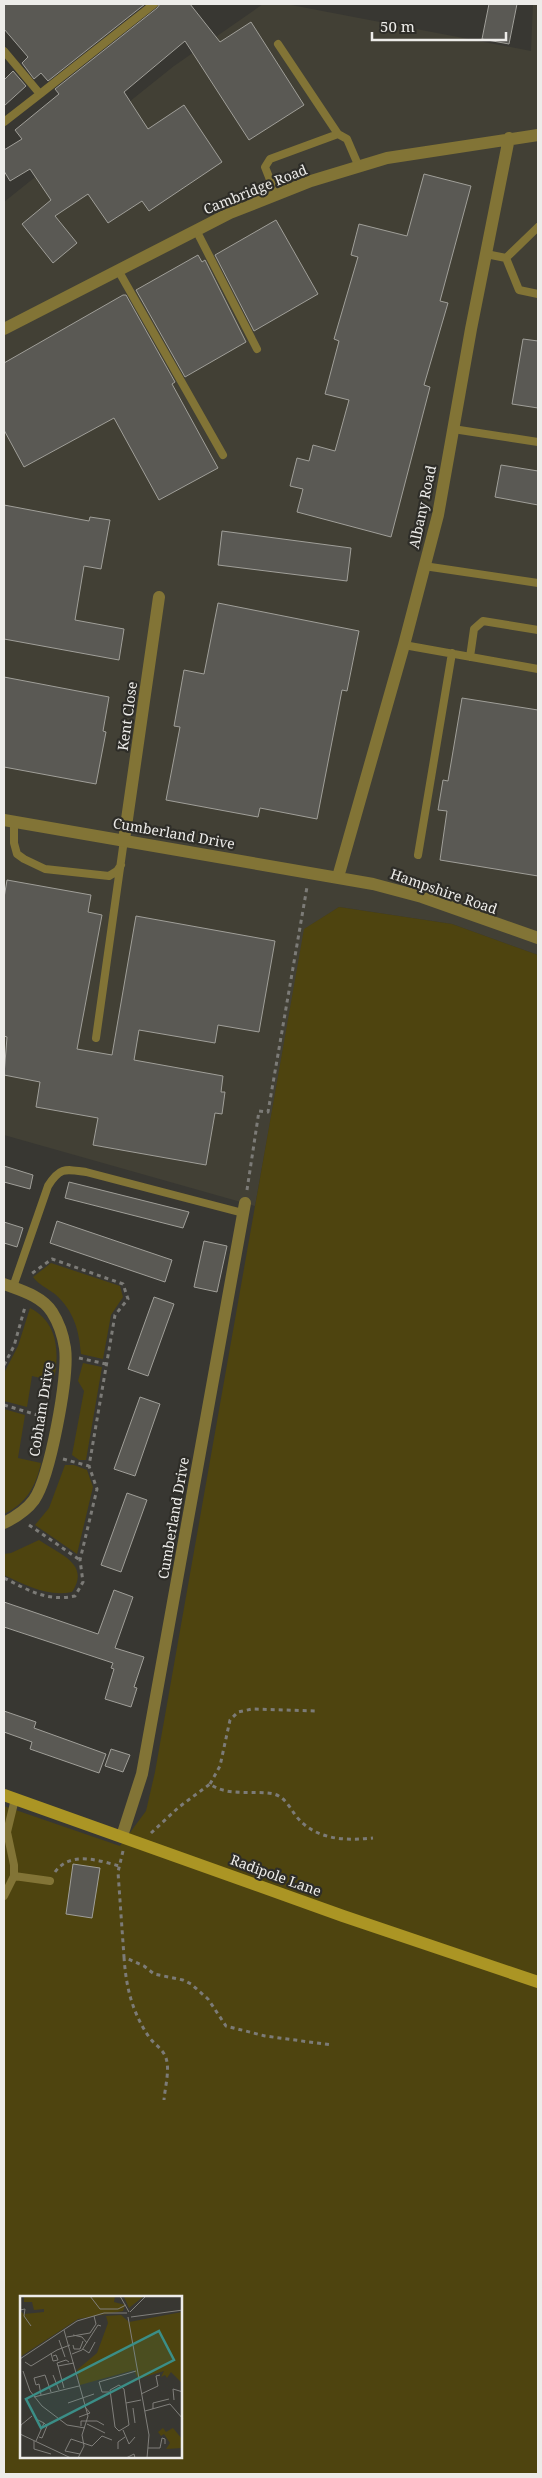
<svg xmlns="http://www.w3.org/2000/svg" width="542" height="2478" font-family="'Noto Serif',serif">
<style>
.built{fill:#424035}
.green{fill:#4e440f;fill-rule:evenodd}
.building{fill:#5a5954;stroke:#a09f99}
.lines{fill:none;stroke-linecap:round;stroke-linejoin:round}
.path{stroke:#7c7b77;stroke-width:3;stroke-dasharray:4 4;stroke-linecap:butt}
.lane{stroke:#827436;stroke-width:8}
.street{stroke:#827436;stroke-width:12}
.secondary{stroke:#ab9524;stroke-width:12}
.labels{text-anchor:middle;dominant-baseline:central;stroke-width:4.5;stroke-linejoin:round;paint-order:stroke}
.street-label{font-size:14px;fill:#edece9;stroke:#2e2d28}
.inset-road{fill:none;stroke:#807f7b;stroke-width:1}
.view{fill:#3b8e87;fill-opacity:0.15;stroke:#3b8e87;stroke-width:2.5}
.inset-edge{fill:none;stroke:#edece9;stroke-width:2.5}
</style>
<rect width="100%" height="100%" fill="#383732"/>
<path class="built" d="M263,4H286L531,51L533,4H538V955L452,924L339,907L305,929L255,1206L4,1135V202L174,66Z"/>
<path class="green" d="M339,907L452,924L538,955V2474H4V1806L120,1846L146,1811L155,1772L304,929ZM21,2297H181V2457H21Z
M51,1263L120,1286L123,1297L111,1315L103,1359L81,1354C79,1330 74,1311 55,1294C47,1288 39,1285 33,1277Z
M30,1308C57,1322 59,1349 55,1375L49,1380L32,1376L27,1407L4,1401V1373L18,1346Z
M83,1363L102,1367L86,1460H79L72,1455L84,1391L78,1381Z
M4,1409L25,1415L18,1458L41,1463C36,1486 26,1504 4,1514Z
M65,1465H74L87,1470L93,1487L77,1554L35,1525L49,1508Z
M39,1540C59,1554 91,1564 72,1592C47,1597 26,1585 4,1575V1554L11,1553Z"/>
<path class="building" d="M4,4H145L48,81L41,73L34,79L22,63L28,57L4,29Z
M160,4H190L220,42L251,22L304,105L249,140L185,41L124,92L148,129L184,105L222,162L149,211L142,201L108,223L88,194L55,216L77,243L53,263L22,224L51,200L30,169L10,181L4,171V150L22,139L15,130L59,94L55,89L157,8Z
M489,4H517L509,44L482,39Z
M13,71L26,86L4,106V80Z
M424,174L471,186L440,301L448,303L424,385L430,387L391,537L297,512L303,489L290,486L297,458L309,461L313,445L335,451L349,400L325,394L339,341L334,339L358,257L351,255L359,224L407,236Z
M276,220L318,294L254,331L215,255Z
M198,255L202,262L205,260L246,342L185,377L136,290Z
M123,295H126L175,382L172,384L218,468L159,500L114,418L24,467L4,430V363Z
M523,339L538,341V408L512,404Z
M501,465L538,471V505L495,497Z
M4,505L89,521L90,517L110,520L101,569L84,566L75,620L124,629L119,660L4,639Z
M222,531L351,548L347,581L218,565Z
M218,603L359,631L347,691L342,690L317,819L260,808L258,817L166,800L180,727L174,726L184,670L204,674Z
M4,677L109,697L103,731L106,732L96,784L4,767Z
M462,698L538,710V876L440,860L447,811L438,810L443,780L448,781Z
M7,880L91,895L88,912L102,915L77,1049L112,1055L136,916L275,941L259,1032L218,1025L215,1043L139,1030L134,1060L223,1076L221,1092H225L222,1114L215,1113L206,1165L93,1145L98,1118L36,1107L40,1082L4,1075L7,1037L4,1036V898Z
M4,1166L33,1175L30,1189L4,1182Z
M69,1182L189,1212L183,1228L65,1198Z
M57,1221L172,1260L165,1282L50,1243Z
M4,1222L23,1228L17,1247L4,1243Z
M204,1241L227,1246L217,1292L194,1287Z
M154,1297L174,1304L148,1376L128,1369Z
M140,1397L160,1404L135,1476L114,1469Z
M127,1493L147,1500L121,1572L101,1565Z
M114,1590L133,1597L115,1648L144,1657L134,1687L137,1688L131,1707L105,1699L114,1669L111,1668L113,1663L4,1627V1602L98,1634Z
M4,1711L36,1722L34,1728L106,1754L99,1773L30,1749L32,1742L4,1732Z
M111,1749L130,1755L123,1772L105,1766Z
M73,1864L100,1868L92,1918L66,1914Z"/>
<g class="lines">
<path class="path" d="M247,1190L259,1111L268,1112L307,887
M79,1358L106,1364
M4,1365L14,1346L25,1307
M4,1405L44,1417
M63,1459L89,1466
M29,1525L80,1560
M4,1578C28,1590 47,1602 75,1596L83,1582L80,1560L97,1489L89,1466L115,1315L128,1299L123,1284L52,1259L31,1274
M210,1784L220,1766L230,1720L238,1712L252,1709L317,1711
M151,1833L179,1807L210,1784C227,1797 254,1790 274,1794C285,1797 290,1808 296,1816C315,1840 345,1841 373,1838
M123,1851L118,1872L124,1957L144,1966L154,1974L183,1980L191,1984L208,1999L226,2026L265,2036L332,2045
M55,1872C70,1851 98,1860 119,1866
M124,1957C126,1987 132,2012 149,2037C154,2044 163,2049 166,2058C170,2070 165,2087 164,2100"/>
<path class="lane" d="M278,44L338,134
M4,51L40,94L154,4
M4,122L40,94
M276,195L265,167L270,159L338,134L347,139L359,167
M196,230L257,349
M486,254L506,258L519,290L538,294
M506,258L538,227
M118,270L223,455
M453,429L538,442
M424,566L538,583
M404,645L538,669
M470,657L474,629L483,621L538,630
M14,821V843L17,854L24,859L45,869L109,876L117,871L121,865
M418,855L452,653
M96,1038L124,840
M13,1287L48,1186C60,1167 65,1169 86,1172L243,1213
M15,1799L7,1832L14,1865V1876L50,1881
M4,1896L14,1876"/>
<path class="street" d="M4,329L230,213L311,181L387,158L538,135
M4,820L373,884L422,897L538,938
M124,840L159,597
M338,877L404,645L438,515L471,329L509,138
M4,1284C20,1290 42,1296 52,1312C59,1323 63,1335 65,1348C69,1376 50,1477 34,1500C26,1511 16,1517 4,1523
M122,1836L142,1774L245,1203"/>
<path class="secondary" d="M4,1795L343,1916L538,1982"/>
</g>
<g class="labels">
<g class="street-label">
<text transform="translate(255 189) rotate(-22)">Cambridge Road</text>
<text transform="translate(422 507) rotate(-78)">Albany Road</text>
<text transform="translate(127 716) rotate(-82)">Kent Close</text>
<text transform="translate(174 833) rotate(10)">Cumberland Drive</text>
<text transform="translate(444 891) rotate(19)">Hampshire Road</text>
<text transform="translate(41 1409) rotate(-81)">Cobham Drive</text>
<text transform="translate(173 1518) rotate(-80)">Cumberland Drive</text>
<text transform="translate(276 1875) rotate(20)">Radipole Lane</text>
</g>
</g>
<g transform="translate(20 2296)">
<rect width="162" height="162" fill="#383732"/>
<path d="M4,0H95L94,6L105,9L103,15L58,23L0,61V15L4,18L24,16V13L14,14L12,6H4ZM124,0L109,12L104,1L107,0ZM162,16V87L151,76L147,82L145,79L141,81L144,75L118,83L114,74L60,89L57,74L77,57L88,27L86,20L101,19L109,26ZM143,132L146,136L153,132L162,143V152L146,153L150,147L144,138L141,140L138,136Z" fill="#4e440f"/>
<path class="inset-road" d="M70,0L80,13H98L106,9M100,0L109,16M0,14L5,13L4,20L11,30M110,16L126,0M108,21L129,139L127,162M111,21L163,14M44,34L68,120L62,139L64,150L58,162M53,39L62,41L67,47M47,41L70,37L76,28L74,20M39,44L45,61M53,49L54,53H60L63,45M63,53L69,57L75,46M31,57L33,65L38,64L36,59L33,60M52,58L62,54L78,29L81,30M0,63L57,25L84,17H107M5,66L11,70L37,54L50,49M38,70L37,67L46,64L49,66M3,75L10,95L22,110L47,129L65,132M33,79L39,94M79,86L116,75M79,86L82,96H89M99,89L104,93L109,129L99,135L95,131L90,94ZM44,92L38,70L54,67M121,98L138,90L136,80L140,79M21,99L19,88L16,89L14,82L25,79L31,96M14,101L59,90M154,104L153,93L163,96M48,107L74,98M106,107L121,104M113,112L115,127M133,113V107L149,103M125,115L150,108L163,123M59,121L70,117L65,111M16,123L24,127L16,145M67,128L85,137M61,130V125H77L84,129M103,134L109,148L115,141M0,137L1,129L12,120M0,138L51,162M19,141L22,142L27,130L24,127M14,145V153L31,158M128,152H140L142,142L145,143V148M98,153V146L105,141M60,158L45,155L51,143L72,150L82,140L92,144M106,162L114,158L115,162H120"/>
<path class="view" d="M139,35L154,64L21,132L6,103Z"/>
<rect width="162" height="162" class="inset-edge"/>
</g>
<rect width="542" height="2478" fill="none" stroke="#edece9" stroke-width="10"/>
<path d="M372 32v8h134v-8" fill="none" stroke="#edece9" stroke-width="2.5"/>
<text x="380" y="32" font-size="15" fill="#edece9" stroke="#2e2d28" stroke-width="4" paint-order="stroke">50 m</text>
</svg>
